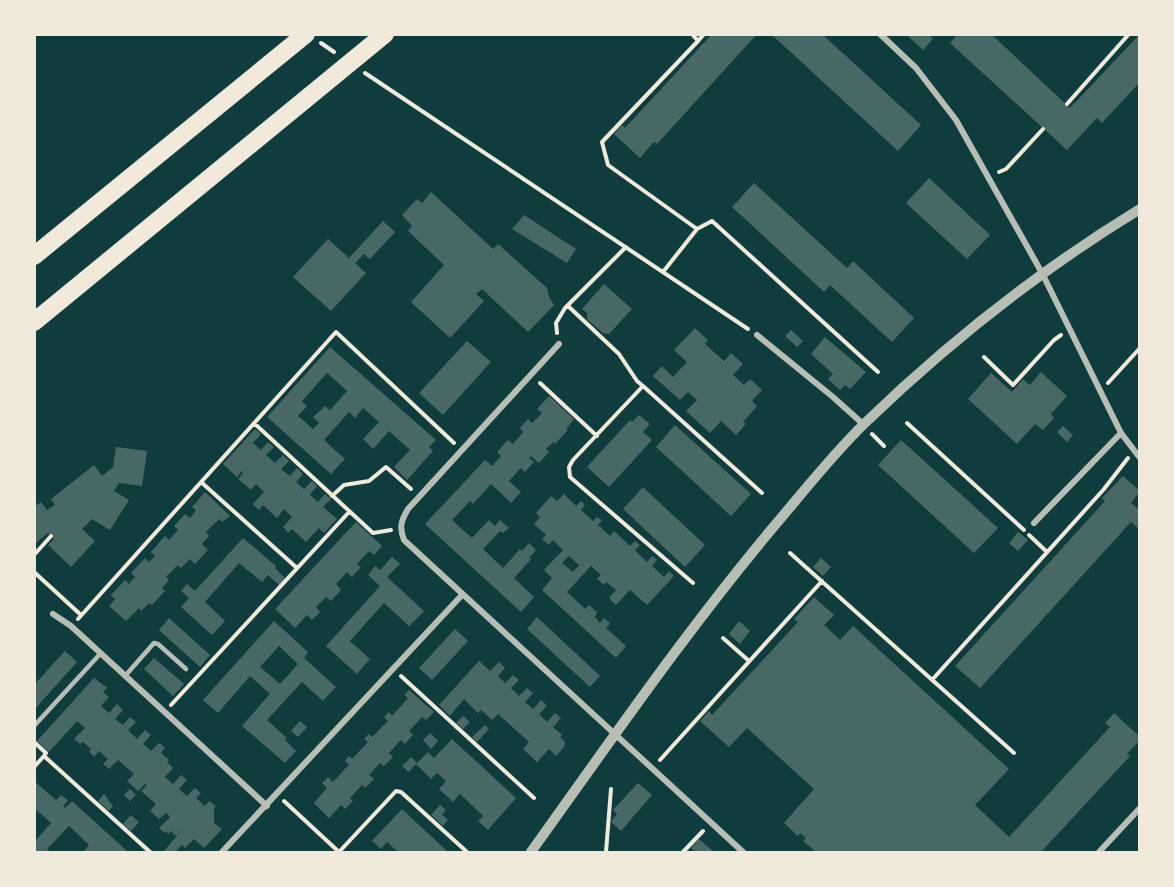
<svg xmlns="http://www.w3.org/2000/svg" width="1174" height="887" font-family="'Sofia Sans Condensed',sans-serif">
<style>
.building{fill:#486865;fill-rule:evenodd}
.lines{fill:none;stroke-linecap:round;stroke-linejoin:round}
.path{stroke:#f1e9da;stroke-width:4}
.service{stroke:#b8beb3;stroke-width:4.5}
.minor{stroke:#b8beb3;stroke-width:6}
.tertiary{stroke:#b8beb3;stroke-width:10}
.motorway{stroke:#f1e9da;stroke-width:18}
</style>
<rect width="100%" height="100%" fill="#0f3d3e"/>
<path class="building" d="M712,34H757L657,144L654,142L640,158L614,134L622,125L625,128Z
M771,34H822L921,125L898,151Z
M906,34H928L933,39L923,50Z
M958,34H991L1070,108L1140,34V82L1102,123L1097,118L1067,150L950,43Z
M929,178L990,235L967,259L906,203Z
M754,183L847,268L853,261L914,318L892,342L830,285L824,292L732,207Z
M431,192L493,249L498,244L547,288L549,297L554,305L528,332L482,289L476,294L484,301L450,338L411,302L444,265L408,231L412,226L402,215L417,199L422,203Z
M524,215L576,249L567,263L512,229Z
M383,221L395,232L370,259L364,254L355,263L366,273L331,311L293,277L328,239L349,258Z
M604,284L632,309L609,334L603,333L587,319V313L582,309Z
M695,328L708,340L705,344L724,361L731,353L743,364L733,375L744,385L750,379L762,390L752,401L757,406L743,422L746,424L736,435L721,421L710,433L686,411L697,400L688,392L680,400L653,376L662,366L673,377L687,362L674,350Z
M791,330L803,341L797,347L785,336Z
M825,337L866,372L850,389L845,385L840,390L828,379L833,374L811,354Z
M467,341L491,362L443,415L419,393Z
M330,347L436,440L429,447L433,451L407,480L394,467L410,450L389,431L373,449L363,439L379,422L363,408L355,418L349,412L324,440L345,459L331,474L267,417ZM327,373L347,391L330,410L325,406L313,417L319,423L313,429L298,416L307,406L302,401Z
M1041,372L1067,396L1051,414L1054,418L1043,430L1035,424L1017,444L968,399L991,373L1012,392L1023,379L1030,385Z
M549,396L574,419L566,429L568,430L555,444L553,442L546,449L549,452L539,463L531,456L529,458L534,462L525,472L521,468L509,481L521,492L511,503L491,484L473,504L470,501L452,520L472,538L489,520L495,526L500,520L509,528L503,533L500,531L483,549L503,568L520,549L522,551L529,543L536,550L529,558L531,559L514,578L534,597L521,612L425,524L485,460L492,466L501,456L497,452L508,440L513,444L523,432L520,428L528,419L532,423L542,413L537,409Z
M639,415L650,424L643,432L652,440L609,487L587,467L630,420L632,422Z
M675,425L751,494L731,516L656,447Z
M1063,426L1073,435L1067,442L1057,432Z
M255,429L261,434L253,443L261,450L268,442L274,447L266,455L275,463L283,455L289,461L281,469L290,476L297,468L303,474L296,482L304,489L312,481L317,486L310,495L318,502L325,494L331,499L323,507L337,519L324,533L319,528L306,542L292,529L288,533L283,527L292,517L284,509L277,518L263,505L259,510L253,504L264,492L256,484L251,490L238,479L243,473L242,471L237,477L223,464Z
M901,440L998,528L974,553L878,465Z
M116,447L147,451L142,486L119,483L114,491L129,500L110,530L92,519L82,529L95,541L71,567L48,545L54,539L48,533L36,543L34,541V507L41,502L47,510L55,505L51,499L94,465L102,476L113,467Z
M1123,476L1140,491L1131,503L1140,510V530L1131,522L980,688L955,666L1105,501L1102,498Z
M643,487L705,545L685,567L623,509Z
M205,492L230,516L222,522L219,519L206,532L209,536L202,544L208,550L195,564L190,559L181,568L178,565L166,577L169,580L162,588L165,591L152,605L149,603L141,611L139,608L126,621L109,606L115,599L111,595L125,580L129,584L135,577L131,573L145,558L149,562L155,556L151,552L165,536L169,540L178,530L174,526L185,514L190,518L196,510L192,507Z
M564,494L576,506L581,501L585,505L581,510L593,521L597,517L602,520L598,525L610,536L614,531L630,546L635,541L640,545L635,550L647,562L652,556L657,560L652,566L664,577L669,571L674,576L647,605L630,590L616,605L609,598L616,590L606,582L604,585L597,579L601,575L591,566L567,592L585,609L589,605L597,612L595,617L600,623L604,618L610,623L606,628L626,646L616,658L542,590L552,578L544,570L563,550L553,540L549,545L542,539L546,535L534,524L540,517L536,513L551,496L557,501ZM569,556L579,565L573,572L562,563Z
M356,522L382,546L374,555L369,551L357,564L361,567L352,577L347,572L336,584L341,590L331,601L326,597L316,607L320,612L312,620L307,615L295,628L275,609Z
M1018,532L1028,540L1018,551L1009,543Z
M243,538L276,566L275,568L285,578L279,585L268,575L262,582L239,563L205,602L225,621L212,635L181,607L189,598L181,591L187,584L195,591Z
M392,557L400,564L387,577L424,611L409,626L384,603L350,641L370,659L357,674L326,646L380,586L368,575L375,566L380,570Z
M821,558L831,567L823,576L813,567Z
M814,597L834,615L824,625L840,640L853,626L1009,769L975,805L1009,837L1110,727L1105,723L1114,713L1140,737V740L1127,754L1130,756L1041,852H816L803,841L806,838L800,833L798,836L784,823L814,789L747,728L729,747L700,721L709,711L712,715L798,622L794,619Z
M537,617L600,676L590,687L527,629Z
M169,618L210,655L200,667L159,630Z
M274,621L308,652L304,658L336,687L323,701L302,682L267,720L287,738L285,740L296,751L285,763L242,726L270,694L250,676L218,713L203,700ZM279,646L298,664L280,684L260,667Z
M739,621L750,631L740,644L729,634Z
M455,629L468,641L432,680L419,668Z
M65,651L77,662L34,710V685Z
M154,658L184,684L173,696L144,669Z
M479,661L490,671L499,662L505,668L498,676L505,683L513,675L519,680L511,688L519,696L527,688L533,693L525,702L533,709L541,700L547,706L539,714L547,722L555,713L561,718L553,727L562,735L560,737L565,742L564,747L556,756L549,749L537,762L523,749L529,742L498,714L492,720L481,710L478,713L464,699L450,716L439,705Z
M94,678L107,688L103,692L109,697L101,706L109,713L117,704L123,710L115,719L123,725L130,717L136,722L128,730L137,739L145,730L151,735L143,744L151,751L159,743L165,748L161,753L169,760L167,762L173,768L165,777L173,784L181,775L187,780L179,789L187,796L195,788L201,793L196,798L205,806L209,801L216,806L214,808V823L222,829L204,848L194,839L185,848L182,845L175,852H163L183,829L176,836L171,831L168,834L166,831L165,833L159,828L170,817L166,813L159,819L150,811L156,804L141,791L147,785L145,784L138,791L127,781L134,774L118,760L109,769L103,764L108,759L99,751L94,757L89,751L91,749L83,742L80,744L74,739L85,728L77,721L49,752L37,741Z
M409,690L434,712L426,720L422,717L409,731L413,735L405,744L401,740L389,753L393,757L384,766L380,763L369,775L374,779L365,788L362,785L350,798L353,801L345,809L341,805L329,818L314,803L327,788L322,783L328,777L333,782L344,770L349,765L345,761L349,756L352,759L368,742L364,739L369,734L372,737L388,721L384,717L389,712L392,716L408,698L404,695Z
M463,716L470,722L463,729L456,723Z
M300,721L307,727L298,737L291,731Z
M485,725L489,729L477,742L472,737Z
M430,733L438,741L431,749L423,740Z
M452,739L516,798L488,830L478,821L483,816L460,794L453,802L439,789L446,781L437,773L431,779L416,764L409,772L402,766L411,757L417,763L428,752L434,758Z
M34,781L56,800L61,795L68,801L63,806L65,808L72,801L128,852H83L89,845L69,826L47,849L51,852H34V842L51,823L34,808Z
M638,783L652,795L621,831L611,822L617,814L613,810Z
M130,789L136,795L130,801L124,795Z
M104,794L113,806L109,811L98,801Z
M440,805L446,810L442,815L448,820L443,826L431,815Z
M402,809L434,839L448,852H398L387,842L381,849L372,841Z
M131,815L139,822L131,831L123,824Z
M699,839L714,852H696L691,848Z"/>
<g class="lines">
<path class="path" d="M692,34L698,41L602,142L608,165L697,229L712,221L878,372
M698,41L704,34
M321,43L334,52
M365,73L748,329
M1067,104L1129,34
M999,172L1006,169L1043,129
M663,272L697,229
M568,306L619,354L637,381L643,386
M557,333L556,323L565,308L626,247
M984,357L1013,385L1054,340L1061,335
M540,383L597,436
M1108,383L1140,348
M907,423L1024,530
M255,424L373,533L391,530
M872,434L884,446
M201,482L297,568
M332,496L344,485L369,481L386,467L411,489
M1029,535L1047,552
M790,553L1014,753
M34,555L51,536
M34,572L81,615
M693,583L570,477L569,467L573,460L643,386L762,493
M78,619L336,332L454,443
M723,638L749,661
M401,676L534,798
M932,680L1104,489L1128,458
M171,705L349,512
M34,742L46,753L44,756
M660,760L822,581
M34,767L44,756L150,852
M284,801L339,852L396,791L401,792L467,852
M606,852L611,789
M683,852L703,831"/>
<path class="service" d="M125,676L154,643L158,644L186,669
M34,726L100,654"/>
<path class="minor" d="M880,34L916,68L956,120L1042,273L1121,433L1140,458
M757,335L833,397L863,424
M559,344L408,509C401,521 399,527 404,540L743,852
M1034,523L1121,433
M53,614L71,626L267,806
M222,852L462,595
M1099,852L1140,808"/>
<path class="tertiary" d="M531,852C612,739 691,624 781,518C808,486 835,452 865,423C949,342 1040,270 1140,209"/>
<path class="motorway" d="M34,256L306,34
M34,322L385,34"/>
</g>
<rect width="1174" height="887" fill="none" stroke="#f1e9da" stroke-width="72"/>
</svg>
